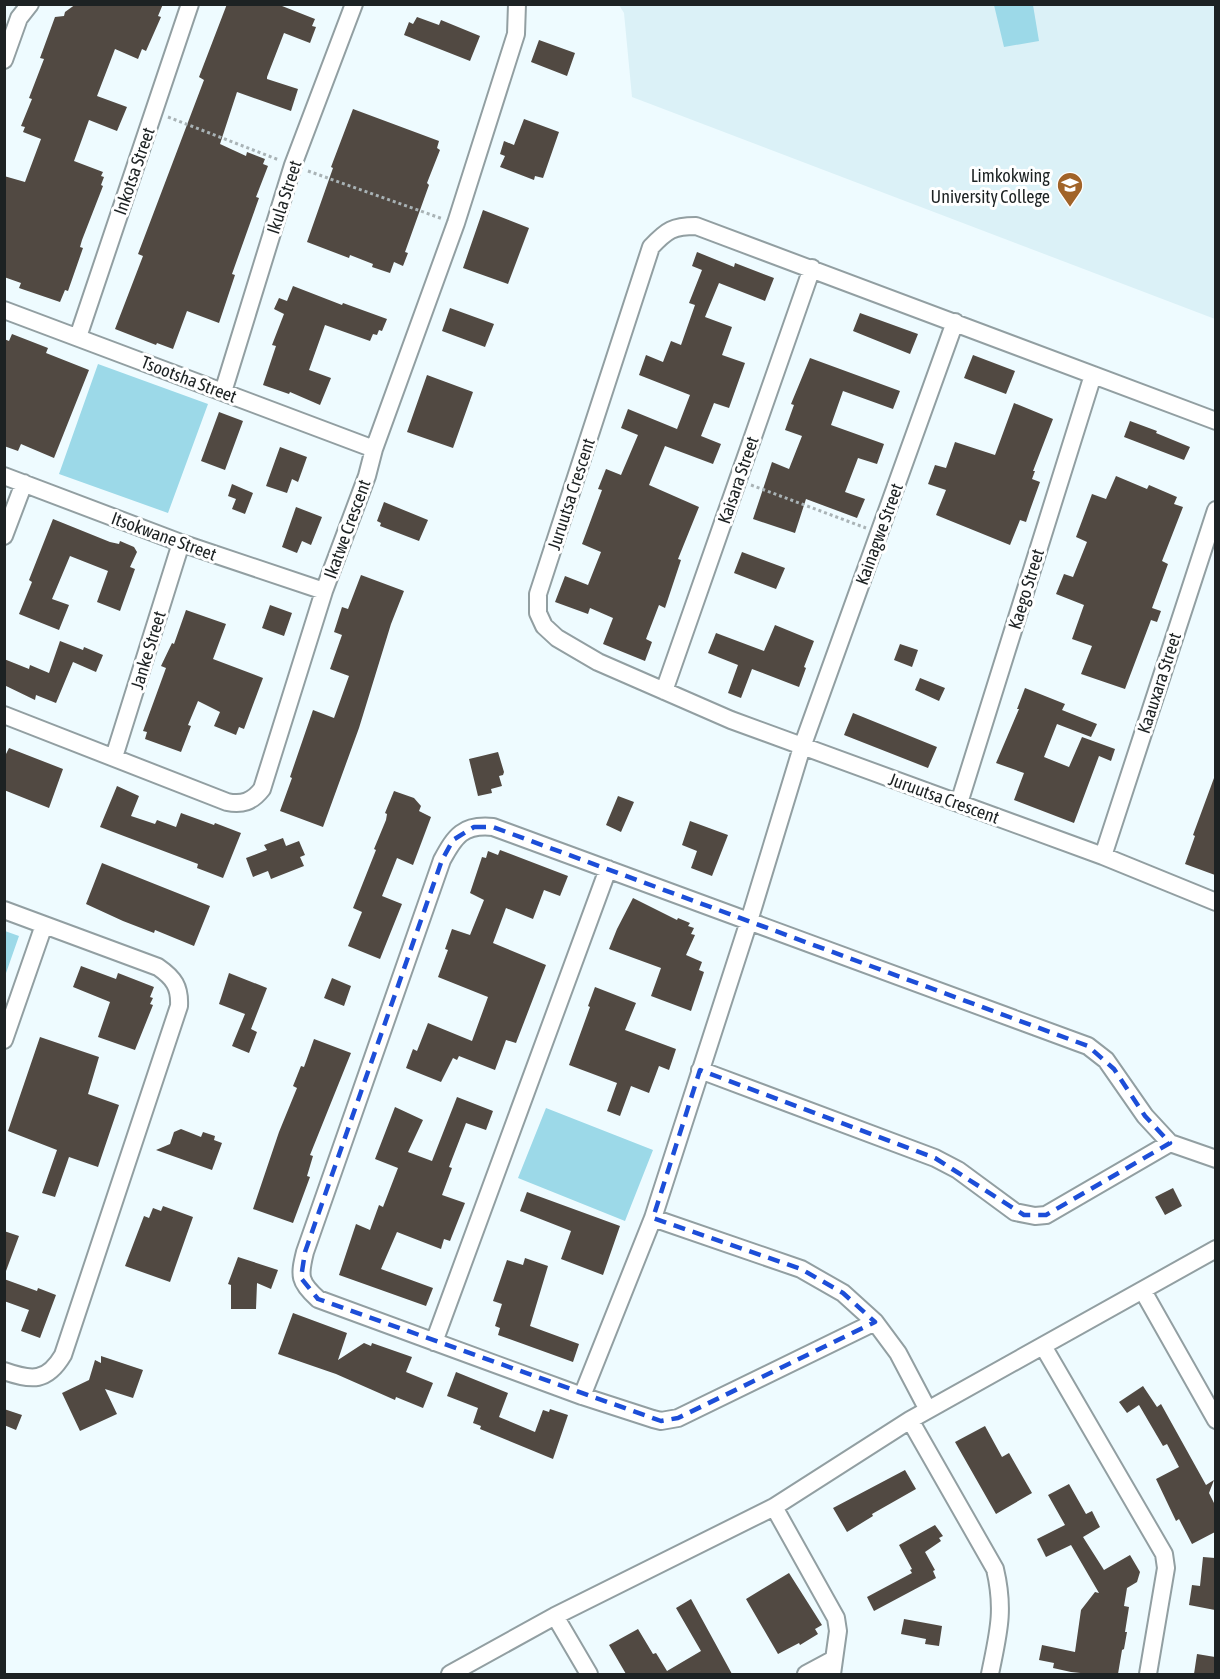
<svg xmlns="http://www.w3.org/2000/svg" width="1220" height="1679" font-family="'Asap Condensed',sans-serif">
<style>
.built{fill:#dbf1f7}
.green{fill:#9cd9e8}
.building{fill:#514942}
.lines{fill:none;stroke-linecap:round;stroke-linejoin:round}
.minor-casing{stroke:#929fa2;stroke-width:20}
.path{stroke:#a9b3b6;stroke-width:3;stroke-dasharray:3 3;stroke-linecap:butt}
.minor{stroke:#fff;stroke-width:16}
.marked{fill:none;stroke:#1d4ed8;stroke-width:4.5;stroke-dasharray:12 8;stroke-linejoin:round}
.labels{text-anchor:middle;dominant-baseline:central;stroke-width:6;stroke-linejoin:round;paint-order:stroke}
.street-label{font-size:18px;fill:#1d2223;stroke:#fff}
.poi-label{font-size:18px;fill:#1d2223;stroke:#fff;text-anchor:end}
</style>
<rect width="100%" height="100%" fill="#eefbff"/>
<path class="built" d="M619,5H1215V319L632,97L624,13Z"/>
<path class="green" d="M994,5H1033L1039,41L1004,47Z
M98,364L208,404L168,513L59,474Z
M5,931L19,936L5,976L4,931Z
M546,1108L653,1150L625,1221L518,1178Z"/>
<path class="building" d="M76,4H163L158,16L161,17L146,51L142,49L138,59L115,49L97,96L127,107L117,131L89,120L74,161L103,172L101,176L104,177L101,185L103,186L82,240L80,247L83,248L68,291L65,290L60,302L19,288L21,283L4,277V176L25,182L41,139L23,132L25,127L21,126L32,99L29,98L44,59L40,58L55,17L64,16L65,12Z
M227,4H277L315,19L312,26L316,27L310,43L284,33L267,77V79L298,89L291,111L237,92L220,144L246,156L247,152L265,159L263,164L268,166L256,197L259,198L232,274L235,275L219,323L187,311L173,349L157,343L156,345L115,329L143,256L138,254L204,80L199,77Z
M417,17L439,25L441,20L480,36L470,61L404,35L409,22L413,24Z
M539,40L575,53L567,76L531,62Z
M353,109L439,141L437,148L440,150L427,183L429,185L405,252L408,253L403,266L394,262L390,273L372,267L373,264L350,255L349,258L307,242L333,168L331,167Z
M524,119L559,132L543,178L535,176L534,180L500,167L505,156L500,154L504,141L514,145Z
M483,210L529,228L508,284L463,268Z
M697,252L734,267L735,263L774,278L765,301L719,283L705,317L732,327L722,355L745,363L729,408L714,403L701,436L721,444L713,464L665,446L649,485L699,507L678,559L681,560L665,608L659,605L646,639L652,642L645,661L603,644L613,618L590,608L588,614L555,602L565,576L588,585L601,552L582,544L602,490L598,489L606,469L621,475L638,435L621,428L628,409L677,429L690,395L639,375L646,355L663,362L671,341L681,345L695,305L689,303L702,270L692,266Z
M293,286L342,305L343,303L387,319L382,331L379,330L377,335L373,334L370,341L325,325L309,370L331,378L320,405L290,392L289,394L263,385L276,346L272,345L284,314L274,309L279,298L287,301Z
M450,308L494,324L485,347L442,331Z
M860,313L918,334L910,354L853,331Z
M12,334L48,348L46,353L89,370L54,458L21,444L18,451L4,446V339L9,341Z
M973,355L1015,371L1006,394L964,378Z
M810,358L900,391L893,409L843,391L831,425L884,444L877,464L858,458L845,492L865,499L857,518L806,499L795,533L753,519L772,462L789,469L802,436L785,430L794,405L791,404Z
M427,375L473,392L453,448L407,432Z
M1014,403L1053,419L1033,471H1035L1032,479L1040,482L1030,510L1026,522L1020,520L1010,545L936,515L946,490L928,484L935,465L946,468L955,442L995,455Z
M219,412L243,421L225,470L201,461Z
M1130,421L1157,431L1156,433L1190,447L1184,460L1124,437Z
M280,447L307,457L298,482L292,479L287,493L266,486Z
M1116,476L1147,489L1149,485L1177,497L1174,504L1183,507L1162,561L1168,564L1152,608L1161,611L1157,622L1151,620L1125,689L1081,674L1092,646L1072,639L1084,605L1056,594L1064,574L1073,577L1087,542L1076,537L1092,494L1106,499Z
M232,484L253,493L245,514L232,509L236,499L228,496Z
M384,502L428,520L419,541L380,526L381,523L377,521Z
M296,507L322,517L311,545L302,541L297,553L282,547Z
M53,519L110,542L119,544L120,541L134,547L137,552L130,567L135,569L120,611L97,602L108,571L70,556L52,599L69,605L59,630L19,614L32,582L29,580Z
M742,552L785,568L776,589L734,573Z
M361,575L404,591L391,624L359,728L323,827L280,811L292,778L290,777L313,710L334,718L349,676L330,669L342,635L334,632L342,607L348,609Z
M270,605L292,613L284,636L262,628Z
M186,610L226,624L213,659L263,678L244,729L239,727L236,735L214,726L220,712L198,701L188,725L191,726L181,752L145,739L147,732L143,731L166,668L161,666L172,643L174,644Z
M775,625L814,641L804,667L806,668L799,687L752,669L741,698L728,693L738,665L708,653L716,633L764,651Z
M60,641L83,650L84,647L103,655L96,672L73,662L56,703L36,695L35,700L4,685V659L29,669L30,665L49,673Z
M900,644L918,650L912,667L894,660Z
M920,678L945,688L939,701L915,690Z
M1025,688L1065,704L1062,710L1097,724L1091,737L1057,724L1044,757L1069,767L1082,737L1115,749L1111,761L1099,756L1074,823L1014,800L1024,773L996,763L1019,709H1017Z
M853,713L937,747L928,768L844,735Z
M9,748L63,769L49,808L4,790V758Z
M498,752L504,772L503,775L499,776L502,786L491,789L492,793L478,796L469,759Z
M1214,778H1215V875L1185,864L1195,836L1193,835Z
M117,786L139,796L131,816L155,824L157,820L176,827L181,813L214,825L215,823L241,833L223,878L197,868L198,864L100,827Z
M394,791L414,798L421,806L419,811L431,817L413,865L397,858L382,896L402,904L380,959L348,946L362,912L353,908L376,850L374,849L386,820L387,814L385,813Z
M618,796L634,802L621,832L606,825Z
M690,821L728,835L712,876L691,868L697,851L682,845Z
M283,838L286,846L299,841L305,855L300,857L304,866L271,879L268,871L253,877L246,858L267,850L264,845Z
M500,850L568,876L560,896L544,890L533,919L506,908L493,943L546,965L516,1043L506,1040L495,1070L459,1056L457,1060L453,1058L441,1082L406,1068L413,1049L417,1051L428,1023L472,1041L488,997L438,977L448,950L445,949L452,929L470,935L484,900L470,893L482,857L486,858L488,851L498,855Z
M102,863L210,906L194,946L155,930L154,933L123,921L86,904Z
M633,898L677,920L678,918L690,923L688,926L694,928L691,934L695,935L686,955L702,962L699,970L704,972L691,1011L651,996L661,968L609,949L617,929Z
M81,966L116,979L118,973L154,987L150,997L153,998L150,1004L153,1005L135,1050L98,1037L110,1002L73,987Z
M229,973L267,988L251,1029L257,1032L249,1053L232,1046L245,1014L219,1004Z
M332,978L351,986L344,1006L324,998Z
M595,987L636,1003L625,1030L676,1049L669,1070L659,1066L649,1093L631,1086L620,1116L607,1111L617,1083L569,1065L590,1007L588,1006Z
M40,1037L99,1057L88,1094L119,1105L98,1167L69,1157L55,1197L42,1193L57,1150L8,1131Z
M314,1039L351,1053L310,1155L313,1156L307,1176L310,1177L293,1223L253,1209L279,1132L297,1088L293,1086L301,1066L304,1067Z
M457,1097L493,1111L486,1130L466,1123L449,1167L452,1168L442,1195L465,1203L450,1241L444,1239L441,1249L397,1232L381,1269L433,1288L426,1306L339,1275L356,1224L370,1230L379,1205L383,1207L398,1168L375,1159L395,1107L423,1120L408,1152L432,1161Z
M181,1129L201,1137L203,1132L215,1136L214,1140L222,1143L212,1170L156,1150L170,1144L174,1132Z
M1173,1188L1182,1206L1165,1215L1155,1197Z
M527,1192L620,1226L603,1275L561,1259L571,1231L520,1211Z
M163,1206L193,1217L170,1282L125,1266L144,1216L149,1218L153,1208L161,1211Z
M4,1231L19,1236L6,1271H4Z
M238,1257L278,1270L271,1289L257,1283L256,1309H231V1285L228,1284Z
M525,1258L548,1266L530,1326L579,1344L573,1362L498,1335L500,1328L495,1326L502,1304L493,1301L507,1260L523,1265Z
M4,1279L37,1291L38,1288L56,1295L40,1338L21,1331L29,1310L4,1301Z
M293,1313L347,1333L338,1360L364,1343L371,1346L372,1343L412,1357L406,1372L433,1383L423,1408L396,1397L395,1400L336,1374L278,1354Z
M101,1356L143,1370L133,1398L105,1389L117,1414L80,1431L62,1393L89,1380L95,1360L101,1363Z
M456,1372L508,1393L499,1417L535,1432L543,1410L549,1412L550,1409L568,1415L553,1459L480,1429L481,1426L473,1423L478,1408L447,1396Z
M1143,1386L1157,1407L1161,1404L1206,1485L1214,1480L1209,1493L1215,1505V1532L1192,1544L1179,1519L1176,1521L1156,1479L1179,1467L1167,1444L1163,1446L1139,1405L1127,1413L1119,1402Z
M4,1409L22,1415L16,1430L4,1425Z
M985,1426L1002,1457L1009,1453L1032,1493L996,1514L955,1442Z
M905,1470L916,1489L872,1514L873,1516L847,1532L833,1508Z
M1069,1484L1086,1514L1092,1511L1100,1527L1083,1537L1104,1570L1130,1555L1140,1572L1137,1582L1127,1588L1124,1606L1129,1607L1125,1632H1127L1124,1649L1122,1650L1118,1674H1090L1071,1672L1053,1668L1054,1663L1039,1660L1042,1645L1075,1652L1081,1610L1095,1592L1099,1593L1071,1545L1046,1557L1037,1539L1065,1525L1048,1495Z
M935,1525L943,1536L939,1538L941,1541L925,1552L935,1570L933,1571L936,1578L874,1611L867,1597L912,1573L910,1570L912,1569L899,1545Z
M1203,1557L1215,1558V1610L1189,1605L1192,1585L1200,1586Z
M789,1573L822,1625L815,1629L818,1634L800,1645L799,1643L778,1654L746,1599Z
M691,1599L732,1674H626L609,1645L638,1629L653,1654L656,1653L667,1671L701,1651L676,1608Z
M904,1619L942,1626L939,1646L925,1644L926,1639L901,1634Z
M1197,1654L1215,1657V1674H1194Z"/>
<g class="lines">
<g class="minor-casing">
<path id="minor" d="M4,60L19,18L30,4
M4,310L374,449
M78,337L190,4
M223,392L293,165L354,4
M1216,421L696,226C673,226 667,230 651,247L538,594V613L544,626L557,638L598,662L731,720L1103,856L1216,902
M4,476L181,543L324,591
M4,536L24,483
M664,691L812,268
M4,715L227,802C242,805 252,802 262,789L324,591L367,476L374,449L456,223L516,34L517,4
M114,757L181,543
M959,803L1093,375
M1103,856L1216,510
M4,910L158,967C174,978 180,987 179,1006L63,1355C47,1382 32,1381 4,1371
M4,1040L44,925
M700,1070L935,1158L958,1170L1015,1212L1035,1216L1046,1215L1170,1143
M653,1218L801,1269L843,1293L875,1322L898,1353L928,1410
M1143,1291L1216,1420
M875,1322L678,1418L661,1421L653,1419L582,1396L318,1299C299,1282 299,1276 305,1252L442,860C455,836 463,824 493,827L1077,1042L1088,1046L1106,1060L1145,1116L1170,1143L1216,1159
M434,1342L608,869
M1043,1346L1164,1554L1166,1568L1148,1674
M582,1396L653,1218L749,921L802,747L955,322
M910,1420L995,1569C1005,1611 998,1634 990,1674
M774,1507L836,1618L838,1631L832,1674
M555,1616L589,1674
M450,1674L555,1616L774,1507L910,1420L1216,1249
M806,1674L834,1659"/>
</g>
<path class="path" d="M168,117L279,160
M308,171L443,219
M751,485L866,528"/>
<use href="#minor" class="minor"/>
</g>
<path class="marked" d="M474,827H493L1088,1046L1114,1069L1145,1116L1170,1143L1046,1215H1024L935,1158L700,1070L653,1218L801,1269L843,1293L875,1322L678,1418L661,1421L318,1299L301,1278L305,1252L442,860L453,840Z"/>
<defs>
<g id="university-pin" transform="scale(1.35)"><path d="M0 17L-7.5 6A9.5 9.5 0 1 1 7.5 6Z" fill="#a16328" stroke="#fff"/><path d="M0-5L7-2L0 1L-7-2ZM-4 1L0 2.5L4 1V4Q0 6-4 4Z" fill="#fff"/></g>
</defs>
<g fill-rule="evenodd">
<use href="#university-pin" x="1070" y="185"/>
</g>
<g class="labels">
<g class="street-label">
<text transform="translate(134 171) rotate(-71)">Inkotsa Street</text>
<text transform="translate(284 197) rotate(-72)">Ikula Street</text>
<text transform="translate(189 379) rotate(21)">Tsootsha Street</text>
<text transform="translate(738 480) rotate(-71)">Kaisara Street</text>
<text transform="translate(571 494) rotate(-72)">Juruutsa Crescent</text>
<text transform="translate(347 529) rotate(-70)">Ikatwe Crescent</text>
<text transform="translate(879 534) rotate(-70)">Kainagwe Street</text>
<text transform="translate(164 536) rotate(20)">Itsokwane Street</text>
<text transform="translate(1026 589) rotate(-73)">Kaego Street</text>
<text transform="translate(148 650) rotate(-73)">Janke Street</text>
<text transform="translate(1159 683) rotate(-72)">Kaauxara Street</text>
<text transform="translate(944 798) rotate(20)">Juruutsa Crescent</text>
</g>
<g class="poi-label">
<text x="1050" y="175">Limkokwing<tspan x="1050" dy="21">University College</tspan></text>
</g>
</g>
<rect width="1220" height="1679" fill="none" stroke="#1d2223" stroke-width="12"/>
</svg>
